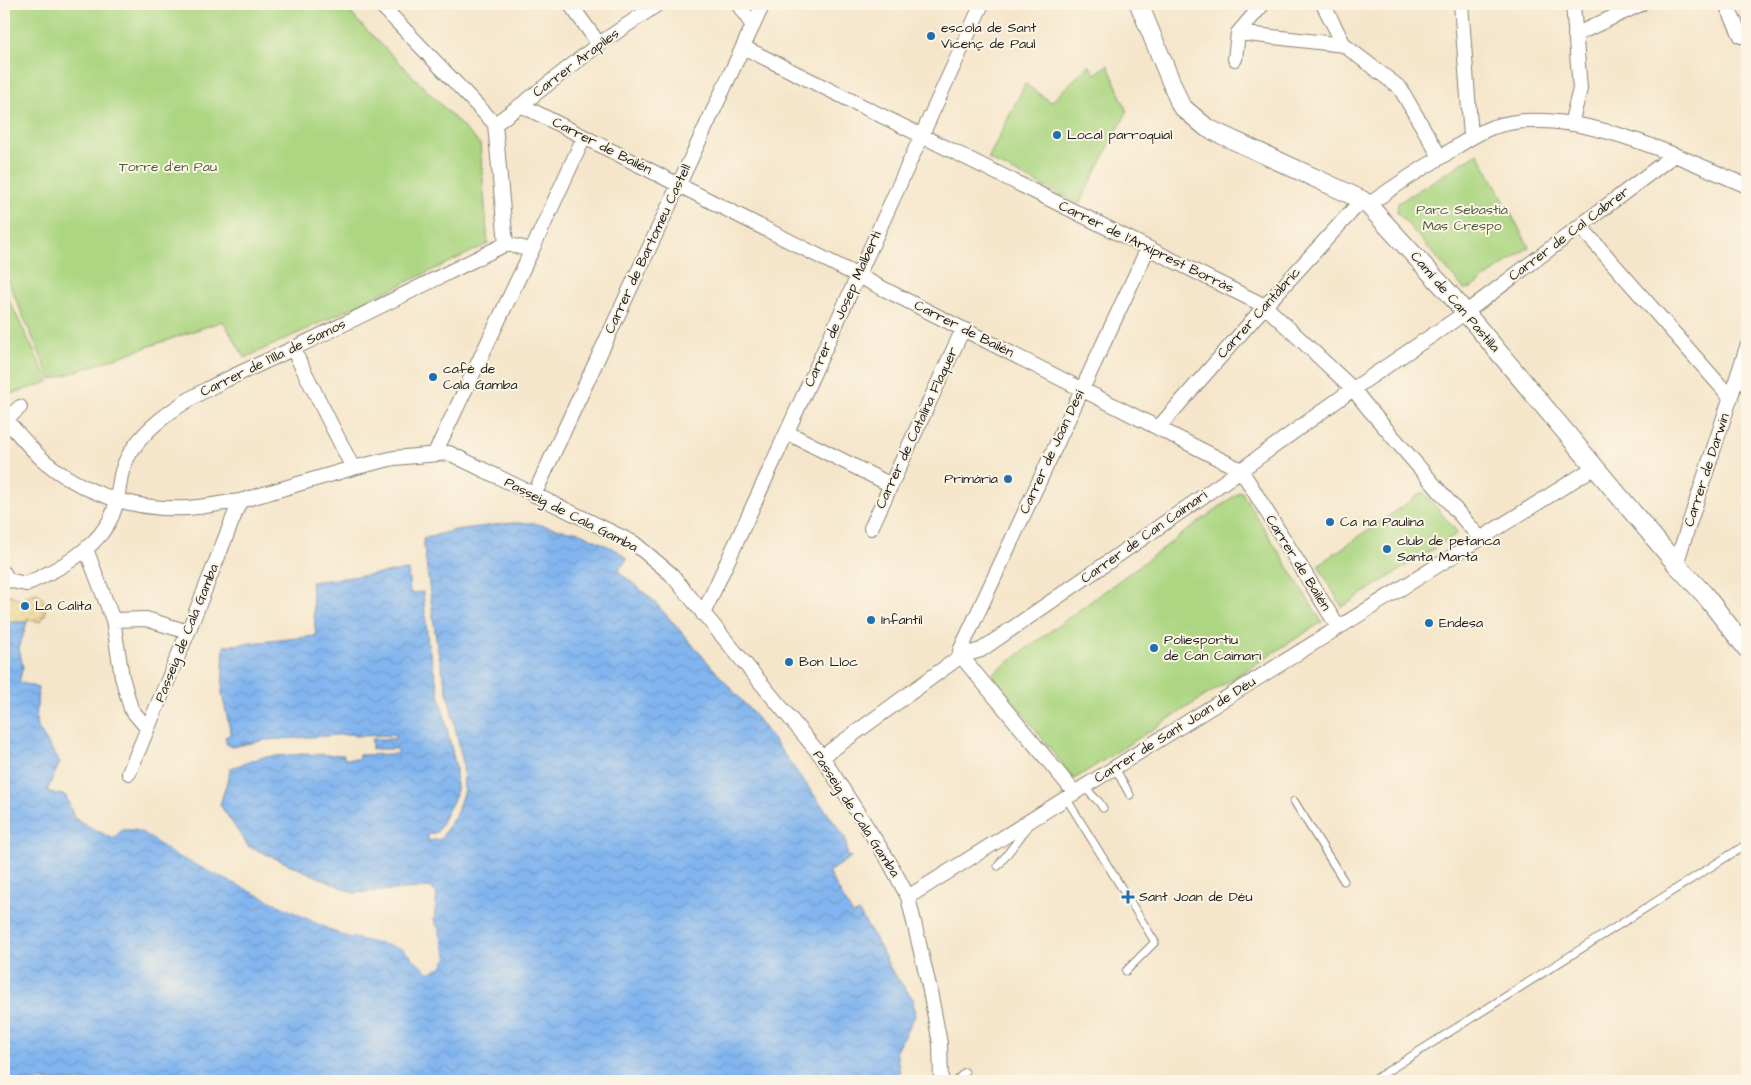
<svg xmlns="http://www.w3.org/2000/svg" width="1751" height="1085" font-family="'Architects Daughter',sans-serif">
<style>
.green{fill:#acd682;stroke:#64794f}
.sand{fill:url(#sand-dots);stroke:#857b5d}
.water{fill:url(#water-waves);stroke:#4f6886}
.pier{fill:#f5e6cb}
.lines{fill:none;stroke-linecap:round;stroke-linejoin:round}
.service-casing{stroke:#888174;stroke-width:9}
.minor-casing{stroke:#888174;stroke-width:16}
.tertiary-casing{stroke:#888174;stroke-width:20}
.service{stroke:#fff;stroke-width:7}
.minor{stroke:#fff;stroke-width:14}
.tertiary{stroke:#fff;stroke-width:18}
.poi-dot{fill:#1f6fb2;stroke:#fcf5e5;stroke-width:2}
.labels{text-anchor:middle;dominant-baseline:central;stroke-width:4;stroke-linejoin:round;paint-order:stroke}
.poi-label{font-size:14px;fill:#1c1c1c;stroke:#fcf5e5;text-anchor:start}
.street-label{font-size:14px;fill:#1c1c1c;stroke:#fcf5e5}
.park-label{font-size:14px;fill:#4e5d40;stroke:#fcf5e5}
</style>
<defs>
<pattern id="sand-dots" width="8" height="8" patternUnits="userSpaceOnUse" patternTransform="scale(1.25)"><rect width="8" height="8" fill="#eeda9e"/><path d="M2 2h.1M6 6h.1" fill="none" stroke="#ccba88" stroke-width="1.8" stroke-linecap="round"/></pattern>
<pattern id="water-waves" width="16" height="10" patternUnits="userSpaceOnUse" patternTransform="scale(1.25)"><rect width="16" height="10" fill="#82b5ef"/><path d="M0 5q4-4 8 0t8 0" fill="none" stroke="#709bcc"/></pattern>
</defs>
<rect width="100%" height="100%" fill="#fcf5e5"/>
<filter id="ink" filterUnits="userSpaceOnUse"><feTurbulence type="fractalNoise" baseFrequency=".02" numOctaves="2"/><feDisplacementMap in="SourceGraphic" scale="10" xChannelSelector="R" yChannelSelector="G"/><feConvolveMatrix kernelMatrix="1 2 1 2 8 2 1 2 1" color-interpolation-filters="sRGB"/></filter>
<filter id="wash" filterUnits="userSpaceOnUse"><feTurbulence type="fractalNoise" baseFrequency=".0096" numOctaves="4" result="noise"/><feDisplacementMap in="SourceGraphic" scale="20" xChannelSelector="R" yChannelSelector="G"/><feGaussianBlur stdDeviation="1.12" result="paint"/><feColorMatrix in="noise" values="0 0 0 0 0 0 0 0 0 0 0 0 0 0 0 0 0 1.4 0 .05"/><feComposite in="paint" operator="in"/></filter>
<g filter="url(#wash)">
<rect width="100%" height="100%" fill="#f5e6cb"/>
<path class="green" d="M5,4H343L357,20L480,144L488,244L245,358L223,321L51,380L4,272Z
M1089,65L1095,74L1108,65L1127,112L1079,204L988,159L1025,84L1051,102Z
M1478,153L1529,247L1471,288L1464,289L1397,212L1398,203Z
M4,290L49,382L4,396Z
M1241,491L1322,622L1074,779L992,674Z
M1423,492L1458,533L1342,607L1318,565Z"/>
<path class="sand" d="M37,593C45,598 46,608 45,616H42L41,622L27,619V622H5L4,613L8,594L29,605L31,601L25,596Z"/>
<path class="water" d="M511,523H533L568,531H576L618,551L627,559L618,571L653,600L757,718L843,834L846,840L847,855L851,857L828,872L853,915L859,912L881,949L890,968L913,999L915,1016L896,1050L901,1081H4V661C10,647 12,636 5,622H27L19,649L23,667L19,682L38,688L36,725L60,762L47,791L66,796L74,818L113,839L122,830H136L144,833L172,853L342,935L402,948L429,972L441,967L447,957L437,926L434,920L437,894L430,887L354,893L248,846L220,805L231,768L263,757L303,754L344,755V759H358L359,755L397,754V749H372V739H395V735L354,736V734L265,740L232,747L227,745L225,737L231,734L222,694L224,646L316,636L311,582L408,570L410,593L423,592L428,644L456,768V795L437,832L428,835V841L441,839L457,812L464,790L463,763L437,646L423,539L454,530Z"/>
<path class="pier" d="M137,828L145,831L173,851L343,933L403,946L430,969L439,965L445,956L435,927L437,926L447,957L441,967L429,972L402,948L342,935L172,853L144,833L136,830Z"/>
</g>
<g filter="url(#ink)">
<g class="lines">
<g class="service-casing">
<path id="service" d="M1115,768L1130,795
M1084,787L1099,802L1103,808
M1066,798L1155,942L1126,971
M1294,801L1344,881
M998,866L1028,827
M956,1081L965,1072
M1372,1081L1747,844"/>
</g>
<g class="minor-casing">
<path id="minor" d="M380,4L495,124L506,244
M570,4L599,44
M738,4L753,26
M1263,4L1238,33L1344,45
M1323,4L1344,45L1400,88L1440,157
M1461,4L1471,137
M1726,4L1741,36
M1575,35L1641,4
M743,47L1265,306L1353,389L1368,408L1480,538
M1235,59L1238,33
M521,105L1241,470L1338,627
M495,124L521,105L599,44L658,4
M1571,124L1580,89L1573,4
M1368,205C1392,188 1416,172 1441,157C1458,146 1474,134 1493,127C1569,102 1679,157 1747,186
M1580,226L1731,398
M506,244L532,250L584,137
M293,349L353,468
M20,407L6,420C18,433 29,447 42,459C81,493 135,511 187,508C204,507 222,503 240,501
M1158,428L1265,306L1362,200
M788,433L891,485
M435,453L532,250
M534,495L763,4
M871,528L963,329
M86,549L113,620L122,677L131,709L147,728
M1676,564L1747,347
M4,573L8,580L26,584C55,571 90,553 107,525C117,510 118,492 121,475C126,453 143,434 160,420C199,388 247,371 292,349C364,315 435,279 506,244
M703,614C798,411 888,207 982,4
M113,620L146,619L188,632
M961,656L960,651L1148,248
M961,656L1075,793
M822,757L961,656L981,650L1241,470L1353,389L1465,313L1674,155
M129,773L188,632L240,501L353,468L394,458L449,453L634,543L671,574L822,757L890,863L908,897L929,986L940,1043L941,1081
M908,897L1595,467"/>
</g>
<g class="tertiary-casing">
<path id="tertiary" d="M1139,4L1181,106L1207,128L1341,190L1362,200L1368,205L1449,293L1676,564L1704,594L1747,649"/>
</g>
<use href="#service" class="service"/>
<use href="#minor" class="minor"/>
<use href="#tertiary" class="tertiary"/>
</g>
</g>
<g class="poi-dot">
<circle cx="931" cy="36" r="5"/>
<circle cx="1057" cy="135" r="5"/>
<circle cx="433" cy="377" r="5"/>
<circle cx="1008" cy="479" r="5"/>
<circle cx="1330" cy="522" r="5"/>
<circle cx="1387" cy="549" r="5"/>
<circle cx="25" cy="606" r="5"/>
<circle cx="871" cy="620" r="5"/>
<circle cx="1429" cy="623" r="5"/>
<circle cx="1154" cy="648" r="5"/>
<circle cx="789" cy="662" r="5"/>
<path d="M1125.5 889.5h5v5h5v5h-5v5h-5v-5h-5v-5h5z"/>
</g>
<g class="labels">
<g class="poi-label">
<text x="941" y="28">escola de Sant<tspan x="941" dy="16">Vicenç de Paul</tspan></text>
<text x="1067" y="135">Local parroquial</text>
<text x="443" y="369">cafè de<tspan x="443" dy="16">Cala Gamba</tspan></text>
<text x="998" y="479" text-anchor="end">Primària</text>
<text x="1340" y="522">Ca na Paulina</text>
<text x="1397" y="541">club de petanca<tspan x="1397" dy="16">Santa Marta</tspan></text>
<text x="35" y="606">La Calita</text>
<text x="881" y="620">Infantil</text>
<text x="1439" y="623">Endesa</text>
<text x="1164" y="640">Poliesportiu<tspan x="1164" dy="16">de Can Caimari</tspan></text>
<text x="799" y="662">Bon Lloc</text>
<text x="1139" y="897">Sant Joan de Déu</text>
</g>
<g class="street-label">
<text transform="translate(576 63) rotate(-37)">Carrer Arapiles</text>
<text transform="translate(602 146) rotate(27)">Carrer de Bailén</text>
<text transform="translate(1569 234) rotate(-37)">Carrer de Cal Cabrer</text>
<text transform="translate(1146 247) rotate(26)">Carrer de l'Arxiprest Borràs</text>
<text transform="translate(648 249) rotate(-65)">Carrer de Bartomeu Castell</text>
<text transform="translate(1455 302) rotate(49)">Camí de Can Pastilla</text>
<text transform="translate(843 309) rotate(-66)">Carrer de Josep Malberti</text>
<text transform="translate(1259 313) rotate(-48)">Carrer Cantàbric</text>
<text transform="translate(964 329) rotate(27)">Carrer de Bailén</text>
<text transform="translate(273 358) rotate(-26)">Carrer de l'Illa de Samos</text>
<text transform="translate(917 428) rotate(-65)">Carrer de Catalina Flaquer</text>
<text transform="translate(1052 452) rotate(-65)">Carrer de Joan Desí</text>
<text transform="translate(1707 470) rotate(-72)">Carrer de Darwin</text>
<text transform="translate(571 515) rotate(27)">Passeig de Cala Gamba</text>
<text transform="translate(1144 537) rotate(-35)">Carrer de Can Caimari</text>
<text transform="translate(1298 563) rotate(58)">Carrer de Bailén</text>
<text transform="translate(187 633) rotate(-68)">Passeig de Cala Gamba</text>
<text transform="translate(1175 730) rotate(-32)">Carrer de Sant Joan de Déu</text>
<text transform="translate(856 814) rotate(57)">Passeig de Cala Gamba</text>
</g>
<g class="park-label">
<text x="168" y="167">Torre d'en Pau</text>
<text x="1462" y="210">Parc Sebastià<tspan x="1462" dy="16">Mas Crespo</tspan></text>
</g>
</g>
<rect width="1751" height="1085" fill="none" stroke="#fcf5e5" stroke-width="20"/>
</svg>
